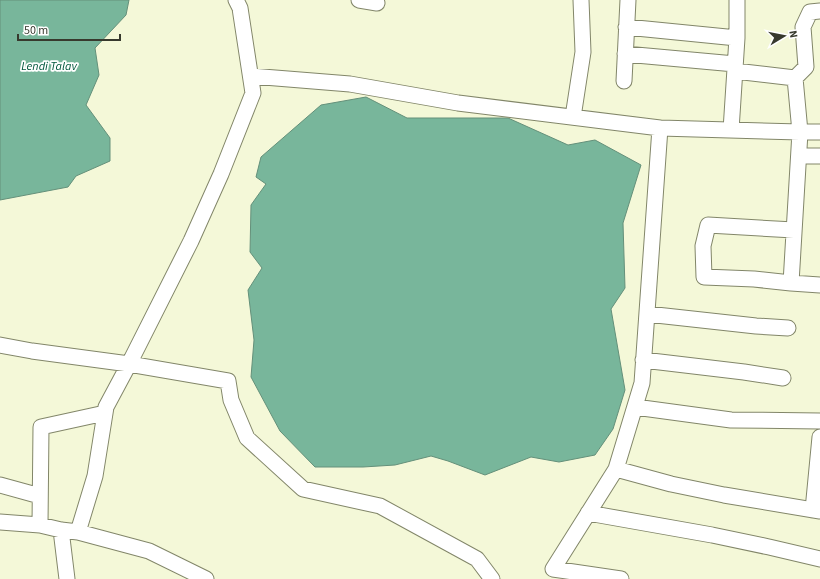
<svg xmlns="http://www.w3.org/2000/svg" width="820" height="579" font-family="'Source Sans 3',sans-serif">
<style>
.water{fill:#78b69b;stroke:#64907a}
.lines{fill:none;stroke-linecap:round;stroke-linejoin:round}
.minor-casing{stroke:#828669;stroke-width:17}
.minor{stroke:#fff;stroke-width:15}
.labels{text-anchor:middle;dominant-baseline:central;stroke-width:3.5;stroke-linejoin:round;paint-order:stroke}
.water-label{font-size:12px;font-style:italic;fill:#00563c;stroke:#fff}
</style>
<rect width="100%" height="100%" fill="#f4f8d8"/>
<path class="water" d="M0,0H129L126,15L95,48L99,75L86,105L110,138V161L76,176L68,187L0,200Z
M366,97L407,118H508L568,145L595,140L641,165L623,223L625,288L611,309L625,390L613,429L595,455L559,462L531,457L485,475L448,461L431,456L395,465L363,467H315L280,431L251,377L254,340L248,290L262,268L250,252L251,205L266,184L256,177L261,157L321,105Z"/>
<g class="lines">
<g class="minor-casing">
<path id="minor" d="M359,0L377,3
M626,27L737,38
M625,54L735,64
M735,71L795,78L806,67L803,27L810,12L820,11
M251,76L350,84L458,103L660,128
M795,78L800,132H820
M624,81L628,0
M573,117L583,52L581,0
M731,130L737,38V0
M799,156H820
M791,283L754,279L704,277L703,246L708,225L794,230
M647,314L756,326L788,328
M0,345L32,351L129,364L228,381L231,400L247,438L303,489L380,506L477,559L492,579
M643,360L744,372L783,378
M635,407L731,420L820,421
M616,469L671,484L724,495L820,511
M0,485L40,496
M813,510L820,437
M588,513L712,535L769,547L820,559
M0,522L40,525L61,530L78,532L149,551L206,579
M40,525L41,427L105,413
M61,530L67,579
M78,532L95,476L106,407L129,364L191,241L221,174L253,93L240,8L236,0
M621,579L553,569L616,469L642,383L660,128L800,132L791,283L820,285"/>
</g>
<use href="#minor" class="minor"/>
</g>
<g class="labels">
<g class="water-label">
<text x="49" y="66">Lendi Talav</text>
</g>
</g>
<g transform="translate(784 36) rotate(80)" stroke="#ffffff" stroke-width="3" paint-order="stroke">
<path d="M0-3L7 15L0 10L-7 15Z" fill="#37392d"/>
<text y="-6" font-size="11" font-weight="bold" text-anchor="middle" fill="#37392d">N</text>
</g>
<path d="M18 34v6h102v-6" fill="none" stroke="#37392d" stroke-width="2"/>
<text x="24" y="34" font-size="12" fill="#37392d" stroke="#ffffff" stroke-width="3" paint-order="stroke">50 m</text>
</svg>
